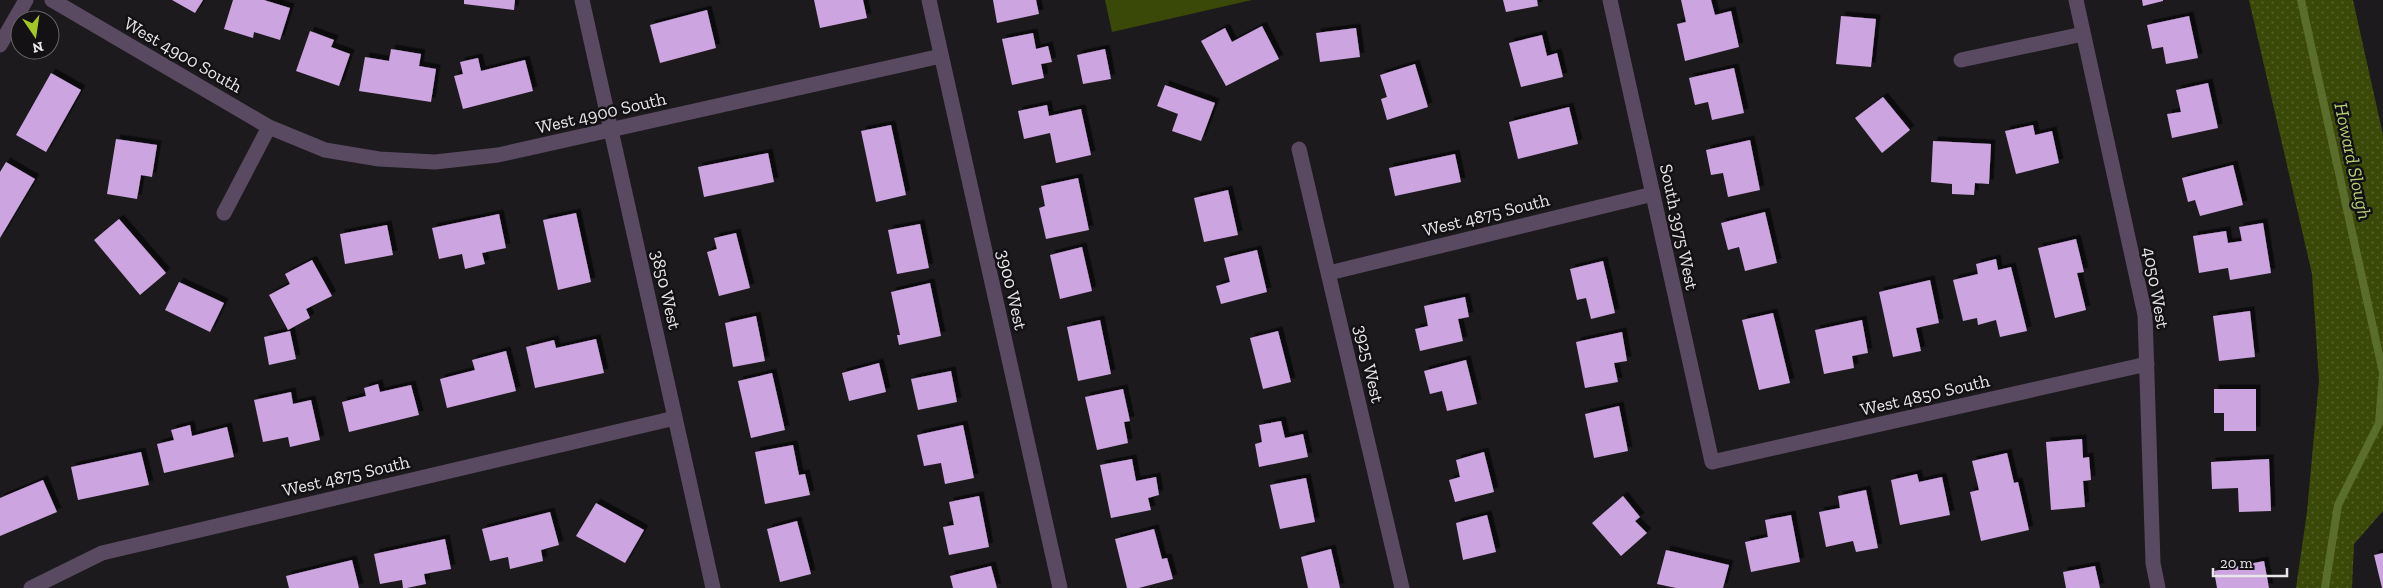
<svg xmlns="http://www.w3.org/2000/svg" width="2383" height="588" font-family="'Zilla Slab',serif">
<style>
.grass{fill:#3a4907}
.park{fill:url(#park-dots)}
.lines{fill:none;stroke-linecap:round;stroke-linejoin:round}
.stream{stroke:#5b6d2b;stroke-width:8}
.building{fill:#cca4e0;filter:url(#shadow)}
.street{stroke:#594a61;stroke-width:15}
.labels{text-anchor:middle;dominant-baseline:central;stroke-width:5;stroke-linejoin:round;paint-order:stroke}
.street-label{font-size:18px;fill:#e8e6e8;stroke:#131114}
.water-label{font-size:19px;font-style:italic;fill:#b5d073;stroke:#131114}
</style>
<defs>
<pattern id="park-dots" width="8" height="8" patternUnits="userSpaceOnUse" patternTransform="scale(1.25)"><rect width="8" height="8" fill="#3a4907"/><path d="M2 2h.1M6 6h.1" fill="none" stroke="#56632b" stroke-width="1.8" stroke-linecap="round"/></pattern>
<filter id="shadow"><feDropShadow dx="4.5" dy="-4.5" stdDeviation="0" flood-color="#0009"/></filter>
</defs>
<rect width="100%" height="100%" fill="#1c1a1d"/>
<path class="grass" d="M1105,0H1252L1112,32Z"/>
<path class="park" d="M2249,0H2353L2383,135V511L2354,544L2352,588H2296L2307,512L2319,381L2312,274Z"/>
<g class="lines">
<path class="stream" d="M2301,0L2383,373L2379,423L2338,505L2325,588"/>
</g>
<path class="building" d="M172,0H203L195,13Z
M233,0H264L290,8L280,40L254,32L253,38L224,29Z
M464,0H515L514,10L464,4Z
M814,0H863L867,18L820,28Z
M993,0H1036L1039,14L997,23Z
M1503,0H1537L1538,6L1506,12Z
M1681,0H1711L1715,15L1731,11L1739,47L1685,61L1677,24L1686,22Z
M2142,0H2163V1L2143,6Z
M707,10L716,48L660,63L650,25Z
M1841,16L1876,19L1871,67L1836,64Z
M2189,16L2198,58L2166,64L2163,47L2152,49L2147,25Z
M1262,26L1279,59L1226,86L1201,41L1225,28L1232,42Z
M1356,28L1360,57L1320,62L1316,33Z
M310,31L334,40L331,47L350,54L339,86L296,71Z
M1033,33L1036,49L1048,46L1052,62L1041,64L1044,78L1012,85L1002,39Z
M1542,35L1547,56L1557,53L1563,77L1521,87L1509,43Z
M391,49L421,54L419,66L436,69L431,102L359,91L365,57L389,61Z
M1105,49L1111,79L1083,84L1077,55Z
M478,58L481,71L525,60L533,91L463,109L454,76L463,74L460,62Z
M1415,64L1428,107L1387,120L1381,99L1387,97L1380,75Z
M1734,68L1744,113L1712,120L1708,102L1695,105L1689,78Z
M51,73L81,90L46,152L16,135Z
M2208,83L2218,128L2172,138L2167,114L2181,112L2176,90Z
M1165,85L1215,103L1201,141L1172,131L1178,114L1157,106Z
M1883,97L1910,130L1882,153L1855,118Z
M1047,105L1049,116L1081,109L1091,155L1056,163L1050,133L1024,139L1018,111Z
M1569,107L1578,144L1518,159L1509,122Z
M891,125L906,195L876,202L861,131Z
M2033,125L2035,135L2052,131L2059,163L2016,174L2005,131Z
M116,139L157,145L152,177L141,175L137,199L107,194Z
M1750,140L1760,190L1728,197L1723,173L1711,175L1706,150Z
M1933,141L1991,144L1989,184L1975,183L1974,195L1952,194V184L1931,182Z
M768,153L774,182L704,197L698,167Z
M1455,154L1461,182L1395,196L1389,168Z
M6,162L35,179L0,238V172Z
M2233,165L2243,205L2200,216L2195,200L2188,202L2182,178Z
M1078,178L1089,230L1046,239L1039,208L1045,206L1041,186Z
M1228,190L1238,235L1204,242L1194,198Z
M1765,212L1777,263L1745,271L1739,247L1728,250L1721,223Z
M576,213L591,282L558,290L543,220Z
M499,214L506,248L482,253L485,264L465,269L462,254L439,259L432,228Z
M119,219L166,273L140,295L94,240Z
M2263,223L2271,273L2230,280L2228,268L2199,273L2193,236L2226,231L2228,243L2242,241L2239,227Z
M920,224L929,268L897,274L888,230Z
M387,225L393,255L345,264L340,234Z
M736,233L750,288L719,296L707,252L717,249L714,238Z
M2076,239L2084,272L2077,273L2086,310L2055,318L2038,248Z
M1082,247L1092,291L1060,299L1050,255Z
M1257,250L1267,292L1221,304L1216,286L1230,282L1224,258Z
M1996,259L1998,270L2011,267L2027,331L2000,337L1996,320L1978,325L1977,318L1963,321L1953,280L1978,274L1976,264Z
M312,260L332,296L306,309L310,318L288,330L269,295L290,284L285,274Z
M1603,261L1615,313L1591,319L1586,298L1577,300L1570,269Z
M1930,280L1939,323L1916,328L1921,351L1893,357L1879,292Z
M179,282L224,303L210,332L165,310Z
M930,283L941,336L899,345L897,335H900L891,292Z
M1465,297L1469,317L1458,319L1463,341L1420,351L1415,329L1428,326L1424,306Z
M2250,311L2255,357L2219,361L2213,316Z
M1773,313L1790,383L1759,390L1742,320Z
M756,316L765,361L733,367L725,323Z
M1100,320L1111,374L1078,381L1067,327Z
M1862,320L1868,353L1852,356L1854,368L1824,374L1815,330Z
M290,331L296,359L269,365L264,337Z
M1278,331L1291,382L1263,389L1250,338Z
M1622,332L1627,361L1614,363L1618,382L1585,388L1576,342Z
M596,339L604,373L535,388L526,347L554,340L556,348Z
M506,351L516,391L447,408L440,379L475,370L472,360Z
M1466,360L1477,404L1447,411L1442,391L1430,394L1424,371Z
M879,363L886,392L849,401L842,373Z
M951,371L957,402L918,410L911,379Z
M772,373L785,430L751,438L738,381Z
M378,384L380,392L411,385L419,415L349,432L342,402L366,396L364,388Z
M1123,389L1130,421L1124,422L1128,443L1097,450L1085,397Z
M2214,389H2256V431H2224V413H2214Z
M291,392L293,404L311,400L320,440L290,447L288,437L263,442L254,400Z
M1619,406L1628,451L1594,458L1585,414Z
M1281,421L1285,438L1303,434L1308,457L1259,467L1255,444L1262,442L1259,425Z
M190,425L192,436L227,427L234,457L164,473L157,444L174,440L171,430Z
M963,425L974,478L945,484L941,463L924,466L917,435Z
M2082,439L2083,458L2089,457L2091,480L2083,481L2085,507L2051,510L2046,442Z
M793,445L799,475L805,474L810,495L765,504L755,452Z
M141,452L149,485L78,500L71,467Z
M1484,452L1494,492L1455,502L1449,480L1460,477L1456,460Z
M2007,453L2014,483L2018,482L2029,530L1981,541L1970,492L1979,490L1972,461Z
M1132,459L1136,481L1156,477L1159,495L1148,498L1151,510L1111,518L1100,465Z
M2269,459L2271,511L2239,512L2238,488L2212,489L2211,462Z
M1917,474L1919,482L1942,477L1950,515L1900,525L1891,480Z
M1306,478L1315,522L1280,529L1270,485Z
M43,480L57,512L0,536V498Z
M1866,490L1878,548L1856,552L1853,541L1826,547L1819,512L1840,508L1838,496Z
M979,496L989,547L949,555L943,527L954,525L949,502Z
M1623,496L1640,517L1635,521L1647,533L1621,556L1592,523Z
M596,503L644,530L625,563L576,536Z
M550,512L559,545L541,550L543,561L510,569L508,557L490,561L482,529Z
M1487,515L1496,552L1463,560L1456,523Z
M1791,515L1800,562L1751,572L1745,542L1768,537L1765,520Z
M797,521L811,574L780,582L767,529Z
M1154,529L1162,559L1167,558L1173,579L1139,588H1127L1115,539Z
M445,539L451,569L424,574L426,584L407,588H403L402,580L380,584L374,554Z
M1331,549L1340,588H1308L1301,557Z
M1666,550L1729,565L1723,588H1676L1657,584Z
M2383,553V588H2382L2374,555Z
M352,560L359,588H289L286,576Z
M2264,561L2269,588H2217L2214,571Z
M991,566L997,588H953L950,576Z
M2095,566L2100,588H2066L2063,572Z"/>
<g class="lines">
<path class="street" d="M52,0L269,127L325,150L379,159L435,162L498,155L941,56
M582,0L713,588
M929,0L1060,588
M1610,0L1712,462L2147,364
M2076,0L2145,315L2153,563L2158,588
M0,45L26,0
M1961,60L2083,34
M1299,149L1402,588
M224,213L269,127
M1329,273L1653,194
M31,588L102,553L675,418"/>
</g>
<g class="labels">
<g class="street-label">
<text transform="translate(183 55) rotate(30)">West 4900 South</text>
<text transform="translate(601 113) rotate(-13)">West 4900 South</text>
<text transform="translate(1486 215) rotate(-14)">West 4875 South</text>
<text transform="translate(1679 227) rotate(78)">South 3975 West</text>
<text transform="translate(2156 288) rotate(80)">4050 West</text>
<text transform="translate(666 290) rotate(77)">3850 West</text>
<text transform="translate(1012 290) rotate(77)">3900 West</text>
<text transform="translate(1369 364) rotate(77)">3925 West</text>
<text transform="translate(1925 395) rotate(-13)">West 4850 South</text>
<text transform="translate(346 476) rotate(-13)">West 4875 South</text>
</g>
<g class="water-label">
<text transform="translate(2353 161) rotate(78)">Howard Slough</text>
</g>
</g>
<g transform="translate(35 35) rotate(167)"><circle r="24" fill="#131114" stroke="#686669"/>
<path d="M0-4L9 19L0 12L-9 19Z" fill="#a3c826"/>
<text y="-8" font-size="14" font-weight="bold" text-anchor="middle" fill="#e8e6e8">N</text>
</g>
<path d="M2213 568v8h74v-8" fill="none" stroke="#e8e6e8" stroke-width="2.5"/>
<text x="2220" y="568" font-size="15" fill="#e8e6e8" stroke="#131114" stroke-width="4" paint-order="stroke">20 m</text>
</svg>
